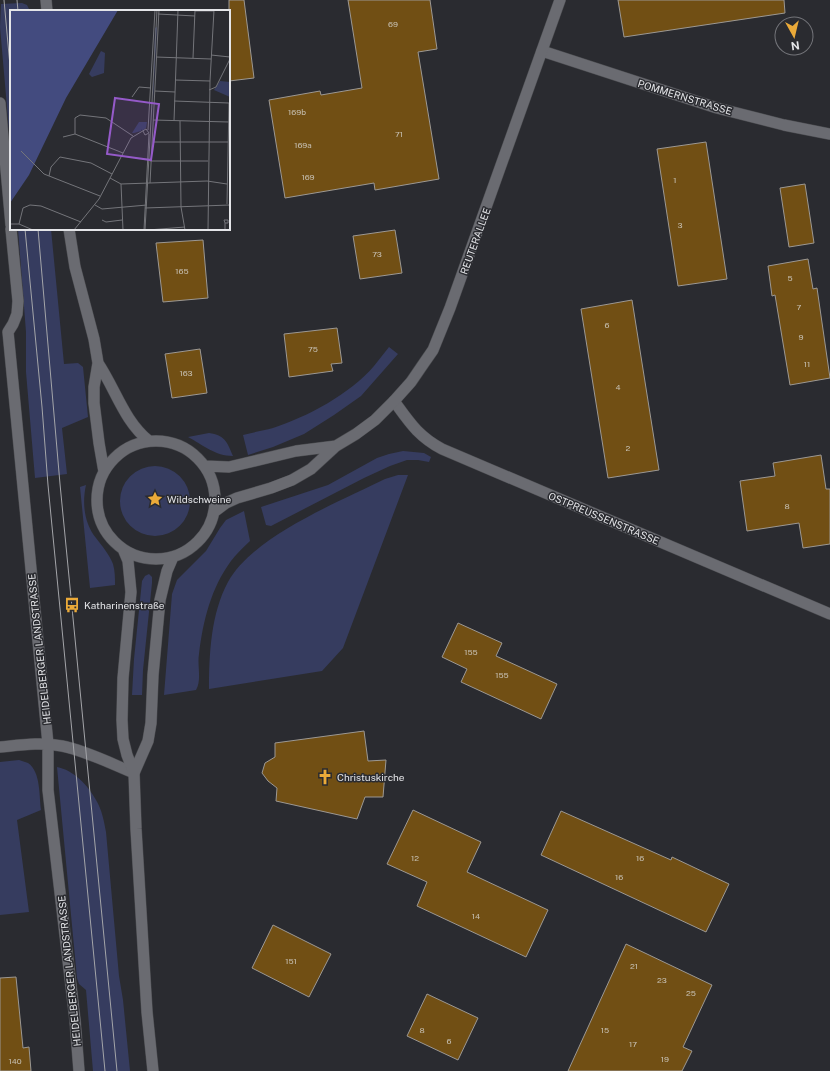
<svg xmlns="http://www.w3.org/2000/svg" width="830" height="1071" font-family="'Public Sans',sans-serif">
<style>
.green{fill:#363c5f}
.building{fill:#714f14;stroke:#9c9893}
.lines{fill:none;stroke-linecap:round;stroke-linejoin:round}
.minor-casing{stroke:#494a4e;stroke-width:12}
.tertiary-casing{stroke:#494a4e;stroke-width:12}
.minor{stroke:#6a6b71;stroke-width:11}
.tertiary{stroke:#6a6b71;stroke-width:11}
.tram{stroke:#a4a5a9;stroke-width:1}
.labels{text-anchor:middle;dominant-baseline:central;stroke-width:3;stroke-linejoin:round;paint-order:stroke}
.number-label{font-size:8px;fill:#c7c0b3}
.street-label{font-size:10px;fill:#e4e5e8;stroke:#2a2b30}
.poi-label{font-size:10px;fill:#e4e5e8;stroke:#2a2b30;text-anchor:start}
.inset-road{fill:none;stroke:#74757a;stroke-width:1}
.view{fill:#955ac9;fill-opacity:0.15;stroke:#955ac9;stroke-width:2}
.inset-edge{fill:none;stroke:#e4e5e8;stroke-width:2}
</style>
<rect width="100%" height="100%" fill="#2a2b30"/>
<path class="green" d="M22,3L27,5L30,11H11V153L0,27L1,4Z
M18,229H51L64,364L78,363L83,367L88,417L62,428L67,474L35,478L26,372V332Z
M389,347L398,354L361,396L334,415L304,434L273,447L248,455L243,435C253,432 263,431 273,428C307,417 350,394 374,366C379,360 384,353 389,347Z
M209,433C225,435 227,442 233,456C215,456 203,445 188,437Z
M403,451L424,453L431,457L429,462L418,460H407L390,466L364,478L271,526L266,525L261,507L328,485L377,458L389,454Z
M120 501a35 35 0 1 1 70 0a35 35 0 1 1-70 0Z
M398,475H408L343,648L322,671L209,689C209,654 211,613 228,582C253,536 339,502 385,479Z
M86,485C82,503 84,523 96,538C102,546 109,554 113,564C115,571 115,578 115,585L90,588L80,487Z
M244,511L250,541C243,548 236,554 231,561C211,588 203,621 199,654C197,665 202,680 196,690L164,695L172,594L177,580L206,551L220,528L226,520Z
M149,574L152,577V583L143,670L142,695H132L134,659L142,581L145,576Z
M19,760C22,761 25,762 28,763C41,772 39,796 41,810L17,820L29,912L0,915V762Z
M57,767C73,770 88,785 96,800C102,810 104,821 106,832L119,976L123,1000L130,1071H93L86,990L79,984L77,978Z"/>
<path class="building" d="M229,0H244L254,78L229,81Z
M348,0H430L437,49L418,52L439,179L375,190L374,183L285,198L269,100L320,91L321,95L362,88Z
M618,0H784L785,13L624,37Z
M706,142L727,279L678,286L657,149Z
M805,184L814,243L789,247L780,188Z
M395,230L402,273L360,279L353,236Z
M203,240L208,298L163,302L156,243Z
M808,259L813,289L817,288L830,378L790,385L775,295L772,296L768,266Z
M632,300L659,470L608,478L581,309Z
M337,328L342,363L331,364L333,371L289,377L284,334Z
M200,349L207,393L172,398L165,354Z
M821,455L826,489H830V544L803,548L799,523L747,531L740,481L775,476L773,463Z
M458,623L502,643L496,656L557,684L541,719L461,682L467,669L442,657Z
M364,731L368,761L386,760L383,797H365L357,819L276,801L277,788L268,781L262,773L265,763L275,757V743Z
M413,810L481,842L467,872L548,910L526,957L417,906L427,882L387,864Z
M561,811L671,860L672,857L729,884L706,932L541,855Z
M273,925L331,954L309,997L252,968Z
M626,944L712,985L683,1047L692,1051L682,1071H568Z
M16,977L23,1048L29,1047L31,1071H0V978Z
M427,994L478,1018L458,1060L407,1036Z"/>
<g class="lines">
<g class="minor-casing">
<path id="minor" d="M542,51L717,108L784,125L830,134
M0,103L11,225
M11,229L18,301L17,314L13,324L8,332L48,744V790L75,1020L79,1071
M394,401C410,423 418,436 442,449L830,614
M0,747C21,745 41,742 62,746C84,750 112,764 134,773"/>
</g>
<g class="tertiary-casing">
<path id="tertiary" d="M46,0L47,11
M69,229L75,267L94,339L98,363L94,387V403L99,443L104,472
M98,363C116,390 124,421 149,441
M97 500a59 59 0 1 1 118 0a59 59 0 1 1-118 0Z
M205,466L229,467L296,451L336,446
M214,512L226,503L237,498L271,488L292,480L311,469L336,446L356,434L375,420L394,401L411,382L424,363L433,350L450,308L560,0
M123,549L128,561L131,592L123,678L122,720L123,739L127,755L134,773
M153,1071L147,1012L136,829L134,773L148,741L151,723L153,675L160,600L167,571L173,557"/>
</g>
<use href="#minor" class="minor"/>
<use href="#tertiary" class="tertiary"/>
<path class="tram" d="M4,0L11,77
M17,0L18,11
M25,229L42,407L48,485L105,1071
M38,229L60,484L117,1071"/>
</g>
<defs>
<g id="sight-bare" transform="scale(1.2)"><path d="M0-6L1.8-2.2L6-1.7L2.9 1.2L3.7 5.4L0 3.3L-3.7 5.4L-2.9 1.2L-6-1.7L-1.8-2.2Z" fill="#ebaa39" stroke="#2a2b30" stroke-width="2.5" paint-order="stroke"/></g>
<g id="bus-bare" transform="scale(1.2)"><path d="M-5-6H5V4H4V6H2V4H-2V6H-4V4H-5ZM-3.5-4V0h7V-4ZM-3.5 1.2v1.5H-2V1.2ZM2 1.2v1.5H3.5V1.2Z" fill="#ebaa39" stroke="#2a2b30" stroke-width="2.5" paint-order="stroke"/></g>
<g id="church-bare" transform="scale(1.2)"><path d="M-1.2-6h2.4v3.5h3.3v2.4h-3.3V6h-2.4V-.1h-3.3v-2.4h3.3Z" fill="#ebaa39" stroke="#2a2b30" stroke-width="2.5" paint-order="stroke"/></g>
</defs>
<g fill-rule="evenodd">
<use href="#sight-bare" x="155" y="499"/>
<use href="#bus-bare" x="72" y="605"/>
<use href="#church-bare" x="325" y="777"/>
</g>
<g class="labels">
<g class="number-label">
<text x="393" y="24">69</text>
<text x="297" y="112">169b</text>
<text x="399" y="134">71</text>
<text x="303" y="145">169a</text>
<text x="308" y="177">169</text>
<text x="675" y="180">1</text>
<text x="680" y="225">3</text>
<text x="377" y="254">73</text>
<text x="182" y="271">165</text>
<text x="790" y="278">5</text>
<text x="799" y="307">7</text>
<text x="607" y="325">6</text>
<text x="801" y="337">9</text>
<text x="313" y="349">75</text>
<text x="807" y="364">11</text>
<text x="186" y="373">163</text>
<text x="618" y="387">4</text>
<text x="628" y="448">2</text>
<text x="787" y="506">8</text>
<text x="471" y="652">155</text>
<text x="502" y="675">155</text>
<text x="415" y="858">12</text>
<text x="640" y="858">16</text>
<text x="619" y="877">16</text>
<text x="476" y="916">14</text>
<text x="291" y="961">151</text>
<text x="634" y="966">21</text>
<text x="662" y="980">23</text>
<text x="691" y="993">25</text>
<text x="422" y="1030">8</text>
<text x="605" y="1030">15</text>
<text x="449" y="1041">6</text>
<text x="633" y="1044">17</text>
<text x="665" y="1059">19</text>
<text x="15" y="1061">140</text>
</g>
<g class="street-label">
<text transform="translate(685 97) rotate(17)">POMMERNSTRASSE</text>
<text transform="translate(475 241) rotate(-70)">REUTERALLEE</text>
<text transform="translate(604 518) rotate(23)">OSTPREUSSENSTRASSE</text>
<text transform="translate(39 649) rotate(-96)">HEIDELBERGER LANDSTRASSE</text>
<text transform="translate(69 971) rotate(-96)">HEIDELBERGER LANDSTRASSE</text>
</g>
<g class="poi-label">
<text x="167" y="499">Wildschweine</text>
<text x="84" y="605">Katharinenstraße</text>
<text x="337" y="777">Christuskirche</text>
</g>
</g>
<g transform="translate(10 10)">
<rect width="220" height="220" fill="#2a2b30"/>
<path d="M147,17L142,108L145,18ZM91,41L95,43L94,63L82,67L79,64ZM210,71L220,72V87L204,80ZM129,112H137L136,118L132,121L131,119V121L124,123H122Z" fill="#363c5f"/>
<path d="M0,0H108L56,88L19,165L0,193Z" fill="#434b7f"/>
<path class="inset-road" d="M185,1H204M148,4L185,6M201,45L220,47M146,47L201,49M183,48L185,0M165,70L200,71M199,80L206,77L220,49M145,81L165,82M122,87L129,77L141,78M164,91L219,93L217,194M143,110L219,112M164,111L168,0M170,111L171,197L175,220M138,120L145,0M65,124V108L70,105L96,108L123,126M53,127L65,124L113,143M143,132H218M11,141L34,164L90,186M140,151H198M39,166L41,157L50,147L81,153L102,164M100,168L111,174L197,171L217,174M140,173L149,0M111,174L113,220M85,195L92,199L137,195M135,198L220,195M92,210L96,212L112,210M215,213H218V210H214L215,213V220M0,214H9L23,220M9,214L13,198L20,195L31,196L71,212M64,220L89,189L121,128L136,119L139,123L135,125L133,121M134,220L139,124M135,220L147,0M138,220L175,217M198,220L200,71L204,0"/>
<path class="view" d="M105,88L149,94L141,150L97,144Z"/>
<rect width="220" height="220" class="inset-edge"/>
</g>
<g transform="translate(794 36) rotate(172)"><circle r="19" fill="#2a2b30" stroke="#74757a"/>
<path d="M0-3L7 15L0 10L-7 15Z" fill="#ebaa39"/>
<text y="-6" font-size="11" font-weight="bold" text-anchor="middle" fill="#e4e5e8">N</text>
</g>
</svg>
